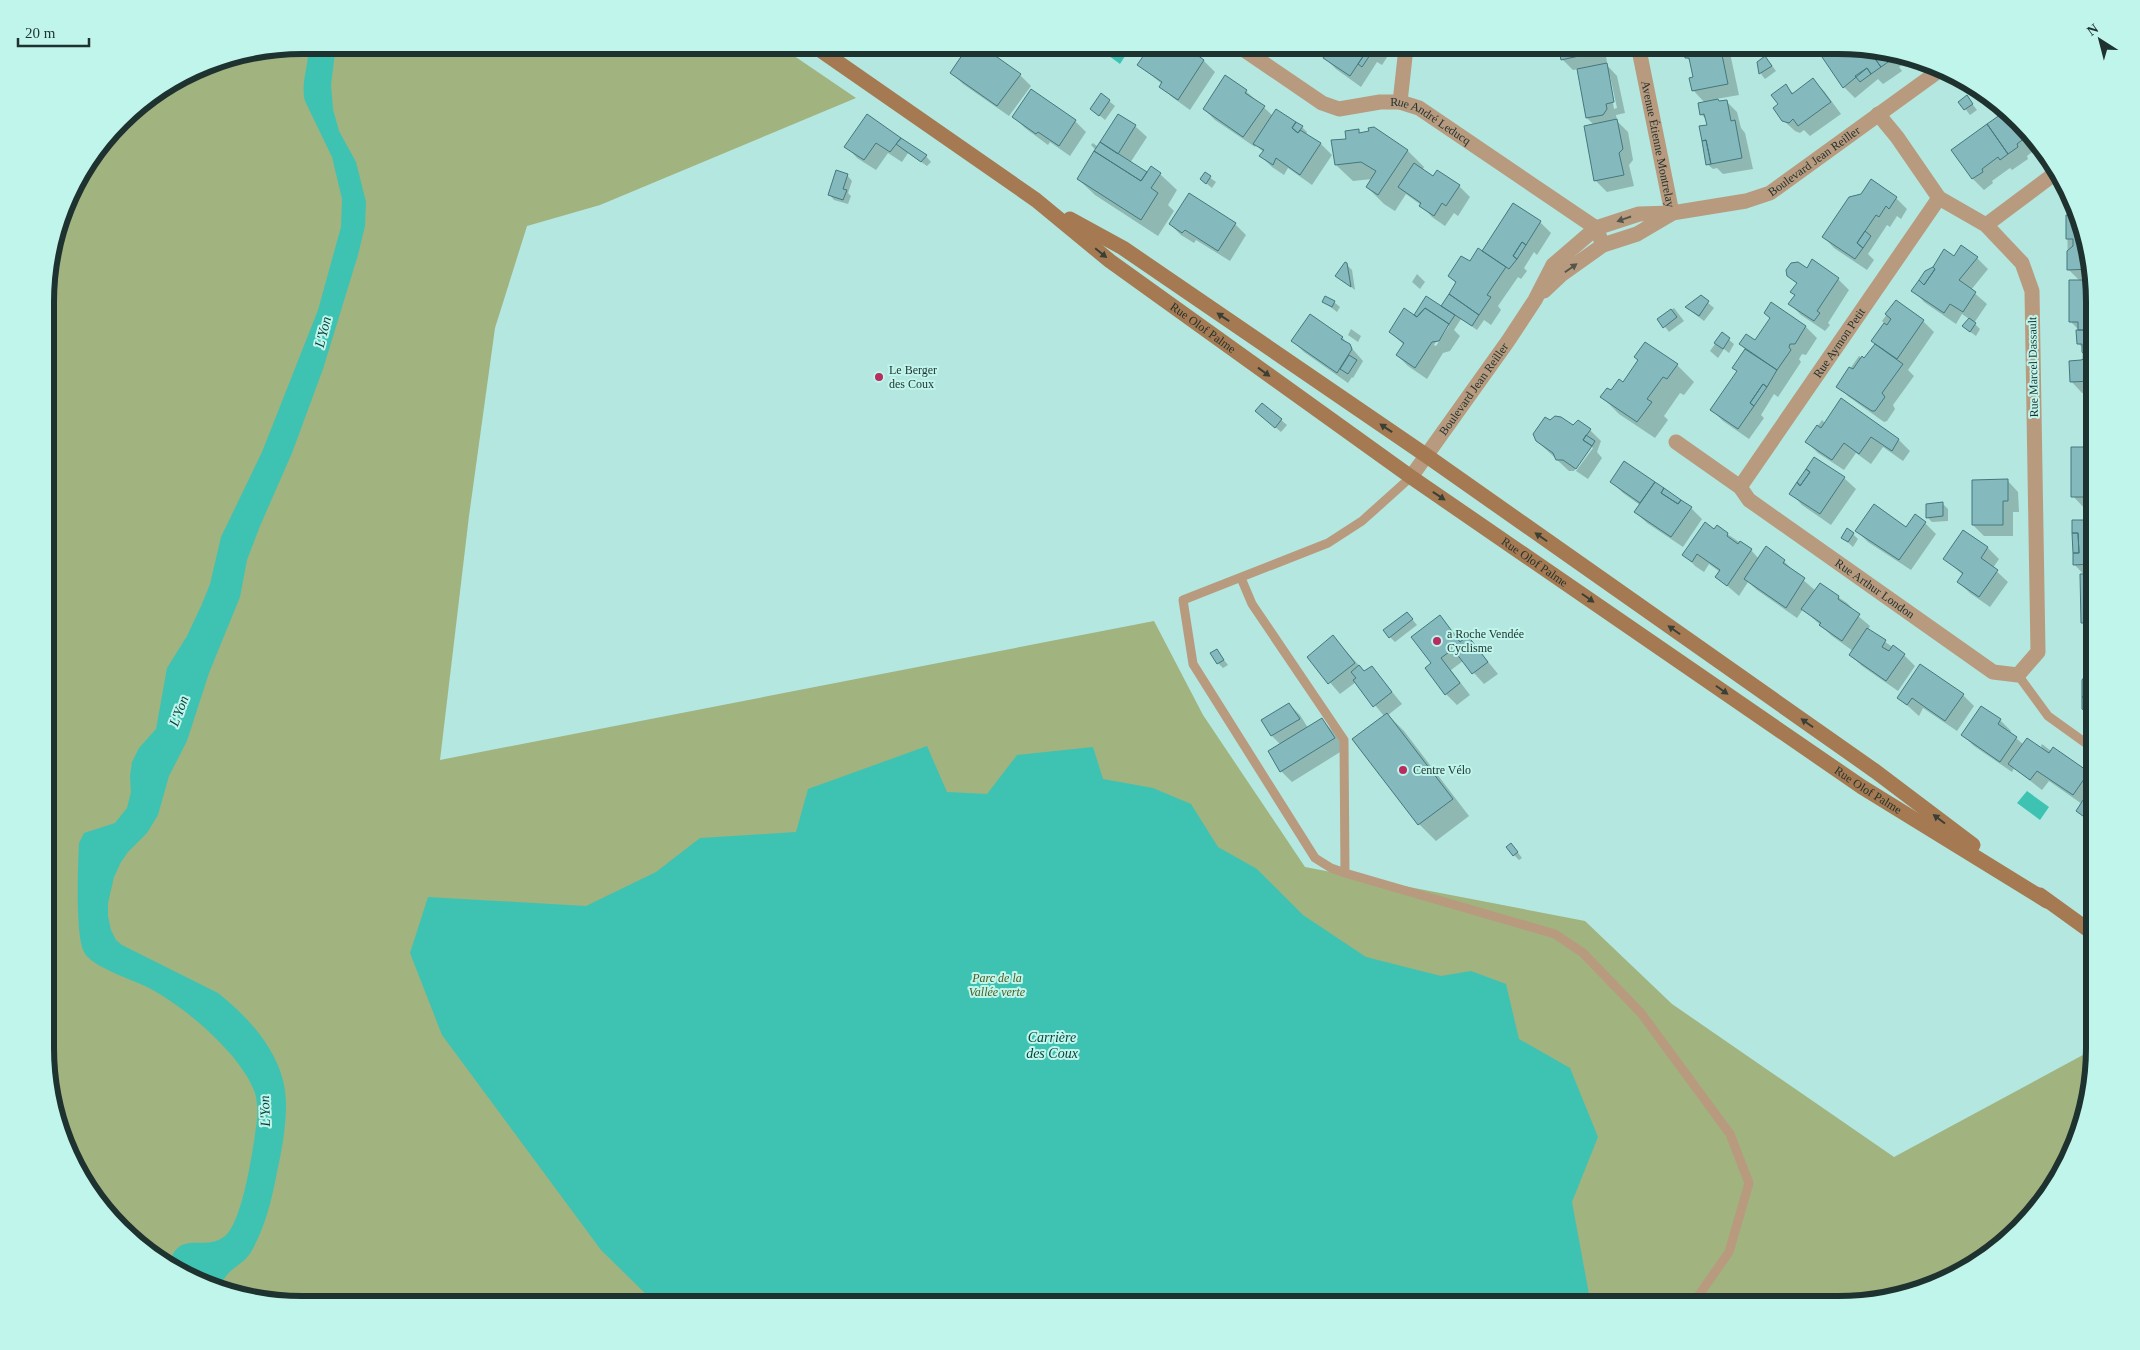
<svg xmlns="http://www.w3.org/2000/svg" width="2140" height="1350" font-family="'Times New Roman',serif">
<style>
.green{fill:#a1b37f}
.water{fill:#3ec3b3}
.shadow{fill:#0003;fill-rule:evenodd}
.building{fill:#84b9bd;stroke:#45787c}
.lines{fill:none;stroke-linecap:round;stroke-linejoin:round}
.lane{stroke:#b89a7f;stroke-width:9}
.street{stroke:#b89a7f;stroke-width:15}
.secondary{stroke:#a57951;stroke-width:15}
.oneway{fill:#54564b}
.oneway2{fill:#394036}
.poi-dot{fill:#b92c60;stroke:#c0f5ec;stroke-width:2}
.labels{text-anchor:middle;dominant-baseline:central;stroke-width:4;stroke-linejoin:round;paint-order:stroke}
.street-label{font-size:12px;fill:#1e322f;stroke:#c0f5ec}
.poi-label{font-size:12px;fill:#1e322f;stroke:#c0f5ec;text-anchor:start}
.park-label{font-size:12px;font-style:italic;fill:#4b5d21;stroke:#c0f5ec}
.water-label{font-size:14px;font-style:italic;fill:#013f39;stroke:#c0f5ec}
.rim{fill:none;stroke:#1e322f;stroke-width:6}
</style>
<rect width="100%" height="100%" fill="#b3e7df"/>
<path class="green" d="M302,45H778L856,98L600,205L527,226L495,328L469,516L440,760L1154,621L1203,715L1305,867L1585,921L1672,1004L1894,1157L2094,1049V1064L2081,1130L2052,1190L2019,1230L1966,1271L1905,1296L1854,1304L302,1305L235,1296L160,1262L88,1190L59,1131L47,1081V269L72,188L132,109L204,64Z"/>
<path class="water" d="M308,45H336L331,85L333,109L339,131L356,162L366,202L365,226L358,255L323,369L292,453L260,526L247,560L240,597L209,673L187,741L169,776L158,815L147,833L128,852L121,862L114,877L108,903V916L111,930L116,940L122,945L218,993C252,1020 286,1058 286,1104C286,1127 282,1150 277,1172C272,1199 265,1228 251,1252C241,1268 228,1266 219,1289L169,1266C178,1225 208,1256 228,1233C243,1215 253,1151 256,1127C258,1116 258,1104 255,1093C242,1055 184,1006 149,988C134,980 91,967 84,952C75,935 78,865 79,843L84,833L115,823L127,808L131,792L130,776L132,762L139,748L156,729L167,668L187,636L202,604L210,584L221,537L262,452L318,310L341,227L342,199L332,157L305,101C300,82 310,64 308,45Z
M1094,45H1116L1127,53L1120,64Z
M927,746L947,792L987,794L1017,755L1093,747L1103,779L1153,788L1191,804L1218,847L1257,869L1303,915L1366,957L1441,976L1471,971L1506,984L1519,1039L1570,1068L1598,1137L1572,1202L1591,1305H657L601,1250L442,1035L410,953L428,897L586,906L656,872L700,838L796,832L808,789Z
M2027,791L2049,807L2040,820L2017,803Z"/>
<path class="shadow" d="M1139,45H1172L1182,52L1179,47L1180,45L1204,61L1215,72L1190,110L1172,97L1161,86L1162,84L1139,65L1148,51Z
M1333,45H1395L1382,65L1377,62L1361,87L1336,69L1324,57Z
M1559,45H1607L1609,56H1606L1607,63H1605L1617,76L1625,113L1616,115L1617,121L1628,132L1633,160L1629,165L1634,186L1607,192L1595,180L1594,125L1587,118L1578,69L1573,70L1562,59ZM1608,76H1610L1617,108L1614,109Z
M1692,45H1722L1730,53L1739,95L1716,99L1720,102L1726,101L1737,112L1741,128L1745,133L1753,169L1723,174L1717,168L1713,169L1707,164L1708,126L1706,119L1701,114L1705,103L1693,90L1694,78L1691,62L1687,58L1693,46Z
M1839,45L1905,54L1912,57L1899,67L1902,71L1892,78L1883,84L1878,79L1855,98L1844,87L1823,57Z
M1758,62L1770,63L1776,71L1765,79L1761,74Z
M952,73L1020,75L1031,86L1009,116L963,84Z
M1813,80L1824,91L1841,114L1810,136L1804,130L1800,133L1795,131L1783,120L1780,105L1785,86L1794,94Z
M1031,91L1075,121L1086,132L1070,156L1050,142L1048,145L1025,128L1014,117Z
M1246,91L1273,116L1302,127L1307,132L1306,135L1321,144L1332,155L1312,185L1288,168L1284,175L1272,167L1261,156L1264,153L1256,145L1255,147L1215,120L1204,109Z
M1967,97L1977,110L1970,115L1960,102Z
M1109,101L1115,106L1105,120L1092,109Z
M2008,110L2020,121L2040,146L2027,156L2028,159L2012,170L2010,168L1992,181L1993,183L1984,190L1973,179L1953,150Z
M867,116L926,156L931,162L927,166L908,153L902,162L888,153L876,170L857,158L846,146Z
M1118,116L1135,126L1147,137L1130,163L1147,174H1160L1177,190L1168,205L1174,211L1158,236L1095,195L1078,179L1096,150L1091,145L1093,143L1098,147Z
M1358,130L1361,134L1408,151L1424,167L1422,171L1433,178L1459,186L1470,197L1458,216L1454,213L1445,226L1432,217L1421,205L1406,194L1395,211L1384,204L1367,187L1372,179L1353,181L1336,165L1348,140Z
M1205,174L1216,182L1212,188L1201,179Z
M847,175L852,181L848,193L851,196L848,204L834,200L829,194Z
M1861,195L1896,198L1907,209L1901,219L1897,216L1890,227L1887,225L1868,254L1874,260L1867,270L1834,248L1823,236Z
M2067,217H2078L2086,235L2094,286V392L2082,393L2071,381L2082,361L2083,348L2078,343L2079,330L2071,322L2080,281L2068,269Z
M1540,222L1551,233L1537,255L1534,252L1524,268L1527,271L1521,279L1518,277L1498,306L1501,310L1491,325L1484,320L1477,330L1461,319L1454,330L1460,336L1450,351L1443,353L1427,379L1408,366L1397,355L1404,345L1390,332L1420,321L1441,307L1457,284L1449,276L1470,263L1482,252ZM1447,325L1449,326L1436,346L1434,345Z
M1170,224H1235L1246,235L1230,261L1196,240L1194,243L1181,235Z
M1954,257L1977,258L1988,269L1971,290L1987,304L1974,323L1980,329L1976,336L1969,331V319L1962,314L1956,324L1924,302L1913,290Z
M1346,264L1352,270L1355,290L1337,276Z
M1807,269L1838,279L1849,290L1828,323L1830,325L1825,331L1801,315L1790,304L1796,296L1792,292L1798,285L1788,275Z
M1417,274L1425,282L1420,289L1412,282Z
M1701,297L1714,308L1704,321L1687,308Z
M1324,302H1334L1340,307L1337,312Z
M1896,302L1923,321L1934,332L1908,370L1914,376L1893,405L1895,409L1887,421L1884,422L1849,397L1838,386L1859,356L1864,360L1876,344L1873,341L1885,324L1882,321Z
M1772,304L1806,327L1817,338L1806,355L1802,354L1799,359L1801,362L1778,397L1774,394L1761,415L1764,418L1749,439L1723,421L1712,410L1738,372L1734,368L1746,350L1740,344L1756,342L1771,319Z
M1674,308L1684,321L1669,332L1659,319Z
M1351,329L1361,336L1358,342L1348,335Z
M1722,334L1734,344L1729,353L1724,349L1718,358L1710,351Z
M1342,337L1363,361L1353,378L1352,377L1348,383L1304,352L1293,341Z
M1677,365L1694,382L1684,395L1680,393L1664,416L1668,420L1655,438L1619,414L1602,397L1623,384Z
M1841,400L1899,440L1910,451L1903,461L1883,447L1871,464L1856,453L1844,470L1818,453L1807,442L1822,420L1825,423Z
M1262,404L1287,425L1281,432L1262,416Z
M1573,427L1590,430L1601,441L1597,452L1602,458L1588,479L1576,471L1593,448L1591,446L1574,471H1569L1537,441Z
M2092,448L2094,451V508H2084L2073,496Z
M1815,458L1844,478L1856,489L1831,525L1802,505L1791,493Z
M1624,463L1691,508L1702,519L1683,547L1647,523L1635,512L1640,505L1623,493L1612,482Z
M2007,480L2018,492L2019,512H2013V536H1984L1973,525Z
M1943,504L1948,509V521L1932,522L1927,517Z
M2073,521H2094V634L2082,622L2085,576L2074,564Z
M1925,523L1936,534L1911,570L1868,542L1857,531L1907,528Z
M1717,527L1751,550L1759,559L1784,561L1795,573L1816,591L1820,585L1847,603L1852,608L1851,610L1870,626L1868,630L1904,655L1915,666L1898,691L1862,666L1850,655L1853,651L1832,636L1803,609L1797,618L1757,590L1748,582L1739,596L1717,577L1720,572L1709,564L1704,572L1695,566L1684,554Z
M1964,531L1988,548L1999,559L1993,568L2008,582L1990,607L1970,593L1958,582L1963,575L1945,559Z
M1853,534L1858,539L1853,547L1843,538Z
M1439,616L1462,642L1468,637L1498,674L1484,684L1463,661L1451,670L1470,695L1457,705L1446,694L1432,664Z
M1412,619L1417,625L1395,642L1390,637Z
M1333,637L1365,672L1372,667L1402,704L1388,715L1404,731L1469,816L1436,841L1419,824L1354,739L1384,716L1356,682L1340,694L1308,657Z
M1216,650L1228,665L1223,668L1218,663Z
M2094,664V717L2084,708L2083,681Z
M1963,695L1974,706L1957,731L1923,708L1919,716L1899,698Z
M1289,704L1300,715L1308,728L1322,720L1333,731L1345,749L1292,782L1281,771V745L1272,736L1263,721Z
M2000,720L2011,731L2010,733L2024,745L2044,751L2041,746L2042,744L2051,751L2053,749L2094,779V826L2077,810L2082,804L2049,781L2042,790L2014,768L2012,772L1974,746L1963,735Z
M1516,850L1522,858L1519,860L1514,855Z"/>
<path class="building" d="M969,45H980L1021,74L997,106L950,73Z
M1151,45H1174L1183,51L1186,47L1204,60L1178,100L1159,87L1162,82L1137,65Z
M1331,45H1377L1370,55L1366,52L1350,76L1323,58Z
M1558,45H1595L1597,52L1561,60Z
M1694,45H1720L1728,84L1692,91L1689,78L1693,77L1689,58H1685L1683,47Z
M1838,45L1868,49L1881,67L1871,74L1867,68L1843,88L1822,57Z
M1868,49L1893,52L1888,56L1891,60L1881,67Z
M1366,52L1370,55L1362,67L1358,64Z
M1765,56L1772,66L1759,74L1757,62Z
M1607,63L1614,102L1606,104L1607,109L1603,115L1586,118L1577,69Z
M1867,68L1871,74L1860,82L1855,76Z
M1225,75L1247,90L1245,93L1265,106L1243,137L1203,109Z
M1813,78L1831,102L1798,126L1793,119L1789,123L1782,121L1773,108L1778,104L1771,95L1786,84L1792,94Z
M1031,89L1076,120L1059,146L1038,132L1036,134L1012,117Z
M1101,93L1110,100L1099,116L1090,109Z
M1967,95L1973,104L1964,110L1958,102Z
M1718,99L1719,101L1727,100L1731,121L1735,120L1742,158L1711,164L1706,140L1702,141L1699,126L1707,125L1704,114L1700,115L1698,103Z
M1276,109L1296,122L1292,128L1298,133L1300,130L1321,143L1300,175L1276,158L1273,165L1259,156L1264,150L1253,144Z
M2007,110L2020,121L2030,134L2017,144L2018,147L2008,154L1987,124Z
M867,114L901,138L890,152L876,143L864,160L844,147Z
M1118,114L1136,125L1118,154L1100,142Z
M1617,119L1623,149L1619,153L1624,175L1594,181L1584,126Z
M1296,122L1303,126L1298,133L1292,128Z
M1987,124L2008,154L2000,160L1998,157L1982,169L1983,172L1972,179L1951,150Z
M1374,127L1408,150L1378,195L1366,187L1376,171L1361,162L1335,165L1331,140L1346,139L1345,131L1359,129V133L1369,131L1368,128Z
M901,138L927,155L921,162L896,144Z
M1706,140L1711,164L1706,165L1702,141Z
M1100,142L1147,172L1141,181L1094,151Z
M1094,151L1141,181L1151,166L1161,173L1151,188L1158,193L1141,220L1077,179Z
M1414,163L1433,176L1437,170L1460,185L1446,206L1442,203L1434,216L1419,206L1421,203L1398,187Z
M836,170L848,174L843,189L847,190L843,200L828,195Z
M1205,172L1211,176L1206,184L1200,179Z
M1871,179L1897,197L1889,209L1886,206L1879,217L1876,215L1857,243L1863,248L1855,259L1822,237L1849,197L1861,194Z
M1189,193L1236,223L1218,251L1185,230L1182,233L1169,224Z
M1513,203L1541,221L1526,245L1522,242L1513,256L1517,259L1509,269L1482,251Z
M2066,215H2078L2086,235L2092,269L2067,270V251L2073,246V239H2066Z
M1865,231L1871,236L1863,248L1857,243Z
M1522,242L1526,245L1517,259L1513,256Z
M1961,245L1978,257L1959,280L1976,292L1963,312L1950,304L1944,313L1911,291L1919,280L1924,285L1935,269L1933,267L1944,249L1954,256Z
M1478,248L1506,267L1487,295L1491,297L1479,315L1449,294L1456,282L1448,276L1461,256L1470,261Z
M1812,259L1839,278L1817,311L1820,313L1814,321L1788,304L1795,295L1790,292L1797,283L1787,276L1786,270L1791,263L1798,262L1807,268Z
M1345,262L1347,263L1351,287L1335,276Z
M1933,267L1935,269L1924,285L1919,280L1925,271Z
M2069,280H2093L2094,306H2091L2092,330H2078V322H2069Z
M1449,294L1479,315L1472,326L1441,306Z
M1701,295L1709,301L1699,316L1685,307Z
M1325,296L1335,301L1332,307L1322,302Z
M1426,296L1455,315L1449,324L1425,308L1417,317L1414,315Z
M1896,300L1924,320L1897,359L1871,341L1884,323L1887,325L1891,319L1885,314Z
M1771,302L1806,326L1795,344H1790L1789,347L1791,350L1777,370L1739,344L1746,334L1755,340L1770,318L1764,313Z
M1404,308L1417,317L1425,308L1449,324L1439,341L1432,342L1415,368L1396,355L1404,343L1389,332Z
M1671,309L1677,317L1663,328L1657,319Z
M1310,314L1343,337L1341,339L1350,344L1352,349L1337,373L1291,341Z
M1969,318L1976,323L1970,332L1962,326Z
M2076,330H2094V381L2070,382L2069,361L2081,360L2087,358L2082,352V344H2077Z
M1722,332L1730,338L1723,349L1714,343Z
M1645,342L1678,364L1667,379L1663,377L1647,399L1652,402L1637,422L1600,397L1607,388L1611,390L1619,379L1623,382L1638,360L1634,357Z
M1875,344L1903,364L1882,393L1885,397L1875,411H1872L1836,387L1849,367L1853,369L1862,356L1864,358Z
M1745,349L1777,370L1767,387L1763,384L1750,403L1754,406L1738,429L1710,410L1737,371L1732,368Z
M1349,355L1357,360L1348,374L1340,369Z
M1763,384L1767,387L1754,406L1750,403Z
M1841,398L1899,439L1892,451L1871,437L1859,454L1844,443L1832,460L1805,442L1817,425L1821,428Z
M1262,403L1282,419L1275,428L1255,411Z
M1555,416L1561,417L1573,425L1578,420L1591,429L1583,440L1592,446L1576,469L1563,460H1556L1553,453L1536,441L1533,434L1545,417L1550,420Z
M1586,435L1595,441L1592,446L1583,440Z
M2071,447H2092L2093,455H2094V497H2071Z
M1814,457L1845,477L1820,514L1789,494L1797,482L1800,486L1810,472L1806,469Z
M1624,461L1655,482L1640,503L1610,482Z
M1806,469L1810,472L1800,486L1797,482Z
M2008,479V501H2003V525H1972V480Z
M1655,482L1664,488L1661,493L1678,504L1681,500L1692,507L1671,537L1634,512Z
M1664,488L1681,500L1678,504L1661,493Z
M1943,502V516L1926,518V504Z
M1874,504L1906,527L1915,514L1926,522L1899,560L1855,531Z
M2072,520H2094V564L2073,565V553H2079L2078,533H2072Z
M1705,522L1714,529L1717,525L1728,533L1727,536L1738,544L1740,541L1752,549L1727,586L1715,577L1720,570L1697,554L1692,562L1682,555Z
M1847,528L1854,533L1848,542L1841,538Z
M1963,530L1988,547L1981,558L1998,570L1979,597L1957,582L1963,573L1943,559Z
M2072,533H2078L2079,553H2073Z
M1766,546L1785,560L1783,563L1805,578L1786,608L1744,579Z
M2080,574H2094V623H2081Z
M1820,583L1839,596L1838,599L1860,614L1842,641L1819,625L1821,623L1801,609Z
M1407,612L1413,619L1389,638L1383,630Z
M1440,615L1460,642L1468,636L1488,662L1472,674L1453,649L1441,658L1460,683L1445,695L1425,668L1431,663L1411,637Z
M1867,628L1886,640L1882,647L1889,651L1893,645L1905,654L1886,681L1849,655Z
M1333,635L1355,663L1328,684L1307,657Z
M1217,649L1224,660L1217,664L1210,653Z
M2094,663V698L2082,697V680Z
M1920,664L1964,694L1945,721L1912,698L1907,705L1897,698Z
M1359,665L1364,671L1372,666L1392,692L1373,707L1353,680L1356,678L1351,672Z
M2082,697L2091,698V704L2094,706V717L2082,709Z
M1289,703L1300,719L1271,736L1261,720Z
M1981,706L2001,719L1998,724L2017,737L2000,762L1961,735Z
M1387,713L1453,799L1418,825L1352,739Z
M1322,718L1335,738L1280,772L1268,751Z
M2027,738L2049,753L2053,747L2089,772L2073,795L2037,771L2030,780L2008,764Z
M2094,783V824L2076,811Z
M1511,843L1518,852L1513,856L1506,847Z"/>
<g class="lines">
<path class="lane" d="M1411,477L1362,521L1328,543L1183,600L1193,664L1315,858L1331,868L1345,873L1555,934L1583,953L1641,1013L1730,1134L1749,1183L1729,1252L1692,1305
M1241,578L1252,604L1344,740L1345,873
M2018,675L2048,716L2094,749"/>
<g class="street">
<path id="s1" d="M1237,45L1322,103L1339,109L1380,102H1400L1419,108L1596,228L1603,245"/>
<path id="s2" d="M1638,45L1672,213"/>
<path d="M1400,102L1406,48L1408,45"/>
<path d="M1986,225L2058,171"/>
<path d="M1544,291L1561,275L1603,245L1637,234L1671,214"/>
<path id="s3" d="M1676,442L1740,487L1749,500L1993,672L2018,675L2038,652L2032,291L2022,263L1986,225L1939,198L1897,137L1878,114"/>
<path id="s4" d="M1411,477L1508,341L1535,300L1553,265L1596,228L1639,214L1672,213L1746,201L1770,193L1940,70"/>
<path id="s5" d="M1740,487L1939,198"/>
</g>
<g class="secondary">
<path id="s6" d="M813,45L1036,200L1110,261L1411,477L1862,787L2047,901"/>
<path d="M1070,219L1123,248L1427,456L1875,771L1973,845"/>
<path d="M2040,895L2094,934"/>
</g>
</g>
<defs><path id="oneway-solid" d="M-6-.8H1V-3.2L6.5 0L1 3.2V.8H-6Z" transform="scale(1.25)"/></defs>
<g class="oneway">
<use href="#oneway-solid" transform="translate(1624 219) rotate(161)"/>
<use href="#oneway-solid" transform="translate(1571 268) rotate(-35)"/>
</g>
<g class="oneway2">
<use href="#oneway-solid" transform="translate(1101 253) rotate(39)"/>
<use href="#oneway-solid" transform="translate(1223 317) rotate(-146)"/>
<use href="#oneway-solid" transform="translate(1264 372) rotate(36)"/>
<use href="#oneway-solid" transform="translate(1386 428) rotate(-146)"/>
<use href="#oneway-solid" transform="translate(1439 496) rotate(34)"/>
<use href="#oneway-solid" transform="translate(1541 537) rotate(-145)"/>
<use href="#oneway-solid" transform="translate(1588 598) rotate(35)"/>
<use href="#oneway-solid" transform="translate(1674 630) rotate(-145)"/>
<use href="#oneway-solid" transform="translate(1722 690) rotate(35)"/>
<use href="#oneway-solid" transform="translate(1807 723) rotate(-145)"/>
<use href="#oneway-solid" transform="translate(1939 819) rotate(-143)"/>
</g>
<g class="poi-dot">
<circle cx="879" cy="377" r="5"/>
<circle cx="1437" cy="641" r="5"/>
<circle cx="1403" cy="770" r="5"/>
</g>
<g class="labels">
<g class="street-label">
<text stroke="none"><textPath href="#s1" startOffset="218">Rue André Leducq</textPath></text>
<text stroke="none"><textPath href="#s2" startOffset="101">Avenue Étienne Montrelay</textPath></text>
<text stroke="none"><textPath href="#s4" startOffset="545">Boulevard Jean Reiller</textPath></text>
<text stroke="none"><textPath href="#s6" startOffset="482">Rue Olof Palme</textPath></text>
<text stroke="none"><textPath href="#s5" startOffset="175">Rue Aymon Petit</textPath></text>
<text transform="translate(2033 367) rotate(-91)">Rue Marcel Dassault</text>
<text stroke="none"><textPath href="#s4" startOffset="108">Boulevard Jean Reiller</textPath></text>
<text stroke="none"><textPath href="#s6" startOffset="888">Rue Olof Palme</textPath></text>
<text stroke="none"><textPath href="#s3" startOffset="248">Rue Arthur London</textPath></text>
<text stroke="none"><textPath href="#s6" startOffset="1292">Rue Olof Palme</textPath></text>
</g>
<g class="poi-label">
<text x="889" y="370">Le Berger<tspan x="889" dy="14">des Coux</tspan></text>
<text x="1447" y="634">a Roche Vendée<tspan x="1447" dy="14">Cyclisme</tspan></text>
<text x="1413" y="770">Centre Vélo</text>
</g>
<g class="park-label">
<text x="997" y="978">Parc de la<tspan x="997" dy="14">Vallée verte</tspan></text>
</g>
<g class="water-label">
<text transform="translate(323 332) rotate(-76)">L'Yon</text>
<text transform="translate(179 711) rotate(-69)">L'Yon</text>
<text x="1052" y="1037">Carrière<tspan x="1052" dy="16">des Coux</tspan></text>
<text transform="translate(265 1111) rotate(-92)">L'Yon</text>
</g>
</g>
<path d="M0 0H2140V1350H0ZM302 54H1838A248 248 0 0 1 2086 302V1048A248 248 0 0 1 1838 1296H302A248 248 0 0 1 54 1048V302A248 248 0 0 1 302 54Z" fill="#c0f5ec" fill-rule="evenodd"/>
<path class="rim" d="M302 54H1838A248 248 0 0 1 2086 302V1048A248 248 0 0 1 1838 1296H302A248 248 0 0 1 54 1048V302A248 248 0 0 1 302 54Z"/>
<g transform="translate(2100 40) rotate(324)" stroke="#c0f5ec" stroke-width="4" paint-order="stroke">
<path d="M0-4L9 19L0 12L-9 19Z" fill="#1e322f"/>
<text y="-8" font-size="14" font-weight="bold" text-anchor="middle" fill="#1e322f">N</text>
</g>
<path d="M18 38v8h71v-8" fill="none" stroke="#1e322f" stroke-width="2.5"/>
<text x="25" y="38" font-size="15" fill="#1e322f" stroke="#c0f5ec" stroke-width="4" paint-order="stroke">20 m</text>
</svg>
